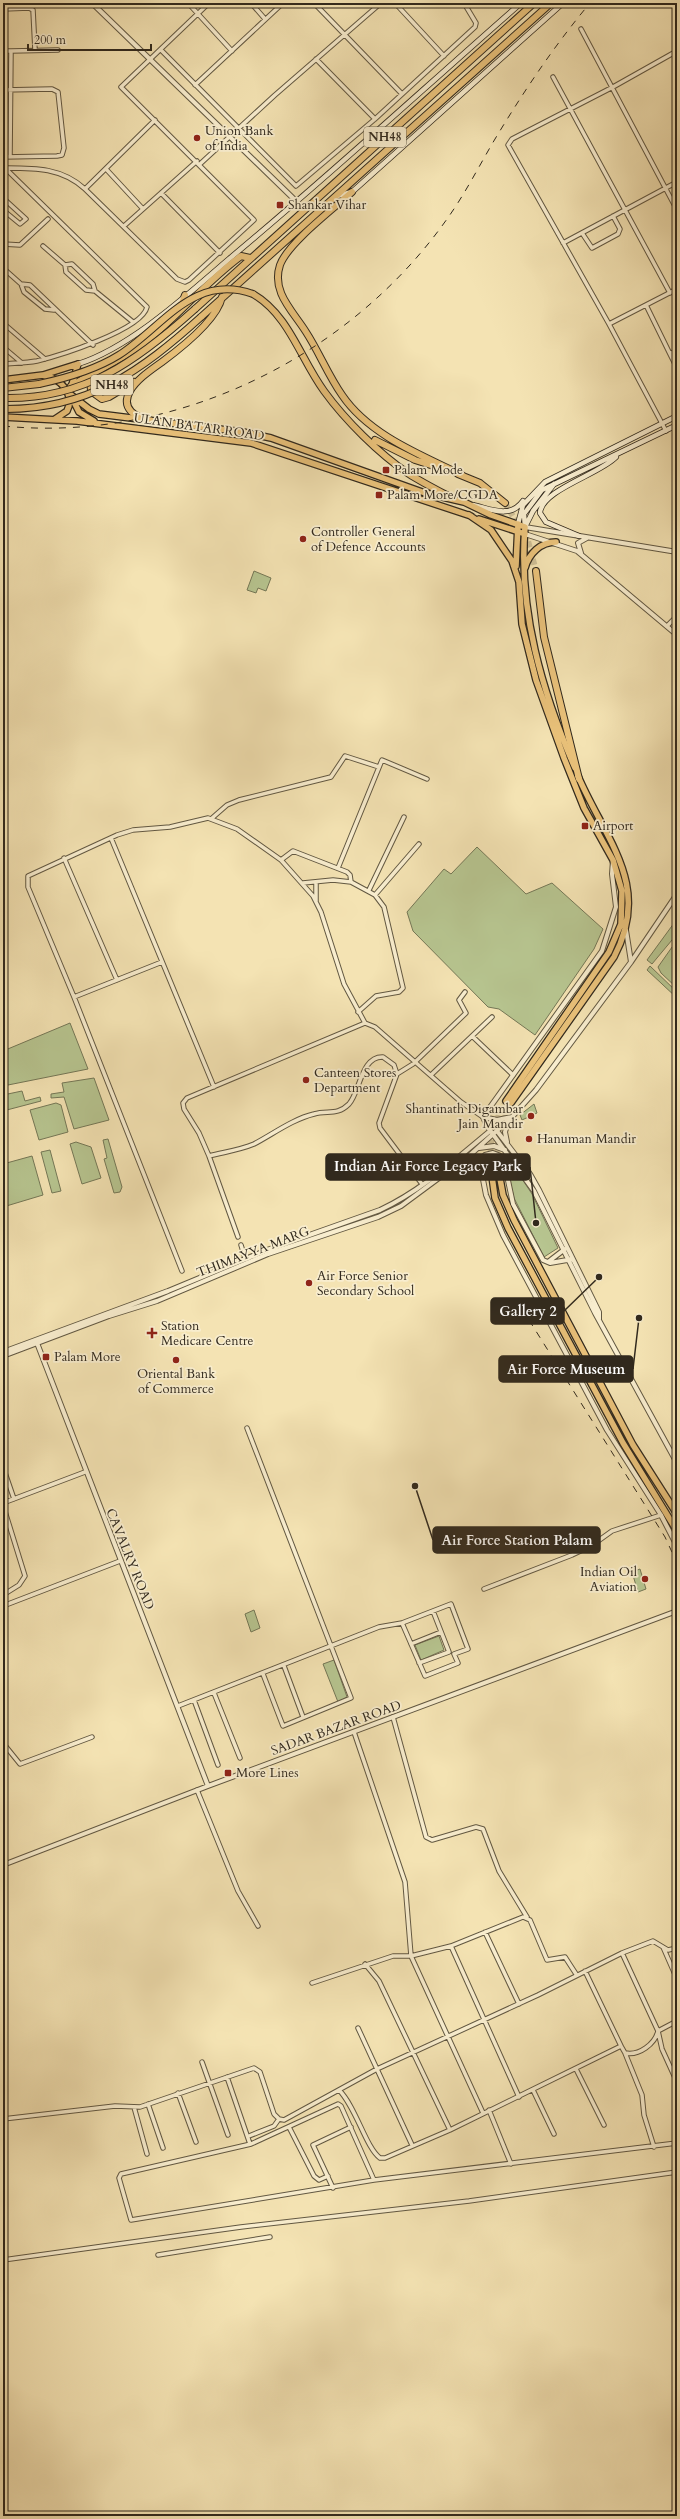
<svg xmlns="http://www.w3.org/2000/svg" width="680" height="2519" font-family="Cardo,serif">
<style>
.green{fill:#b7c590;stroke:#747756}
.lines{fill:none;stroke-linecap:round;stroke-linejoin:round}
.primary-tunnel{stroke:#cdbe95;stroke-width:5.5;stroke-dasharray:5.5 3;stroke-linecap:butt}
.motorway-tunnel{stroke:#cdbe95;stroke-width:6;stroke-dasharray:6 3;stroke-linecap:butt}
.minor-casing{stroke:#625842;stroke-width:5.5}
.tertiary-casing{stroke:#625842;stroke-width:6}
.secondary-casing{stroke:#31291d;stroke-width:6}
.primary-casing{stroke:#31291d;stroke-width:8}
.motorway-casing{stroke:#31291d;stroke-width:8}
.minor{stroke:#f8edce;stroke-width:3.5}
.tertiary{stroke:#f8edce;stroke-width:4}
.secondary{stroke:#f8edce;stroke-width:4.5}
.primary{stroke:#eac27a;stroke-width:5.5}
.motorway{stroke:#eac27a;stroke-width:6}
.rail{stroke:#31291d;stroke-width:1;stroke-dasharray:7 7;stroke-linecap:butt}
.motorway-bridge-casing{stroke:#31291d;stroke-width:8;stroke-linecap:butt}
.motorway-bridge{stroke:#eac27a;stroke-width:6}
.poi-dot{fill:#8f2418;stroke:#f8edce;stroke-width:1.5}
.labels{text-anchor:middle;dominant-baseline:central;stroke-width:3.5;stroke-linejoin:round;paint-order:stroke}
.shield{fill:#f8edce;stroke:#6d6452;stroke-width:1}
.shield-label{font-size:12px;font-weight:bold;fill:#31291d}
.poi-label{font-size:13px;fill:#31291d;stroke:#f8edce;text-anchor:start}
.street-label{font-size:13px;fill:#31291d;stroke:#f8edce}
.leader{fill:none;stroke:#31291d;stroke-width:1.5}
.callout-dot{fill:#31291d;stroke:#f8edce;stroke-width:1.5}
.callout{fill:#31291d;stroke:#31291d;stroke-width:1.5}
.callout-label{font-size:14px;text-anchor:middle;font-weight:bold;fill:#fff}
</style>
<rect width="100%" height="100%" fill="#f4e3b3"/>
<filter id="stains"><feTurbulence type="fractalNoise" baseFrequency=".005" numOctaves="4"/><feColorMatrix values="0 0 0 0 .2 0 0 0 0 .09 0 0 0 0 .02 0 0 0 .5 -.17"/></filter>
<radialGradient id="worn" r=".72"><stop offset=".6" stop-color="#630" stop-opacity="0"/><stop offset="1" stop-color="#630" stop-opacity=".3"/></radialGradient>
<path class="green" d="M254,571L271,578L266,591L258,588L256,593L247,590Z
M477,847L526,894L552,883L603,929L594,949L535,1035L499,1009L488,1007L413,931L407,912L444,869L451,874Z
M677,919V934L652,964L647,960Z
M677,940V988L661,973L658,967Z
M650,966L677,992V998L647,970Z
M70,1023L88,1069L3,1086V1051Z
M94,1078L109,1120L74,1129L64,1097L51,1098V1094L64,1092L62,1083Z
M22,1091L25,1101L40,1097L41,1101L3,1111V1095Z
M56,1103L61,1105L68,1132L39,1140L30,1110Z
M534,1104L537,1113L522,1120L520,1115Z
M108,1139L122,1187L120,1192L114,1193L104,1159L107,1158L103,1140Z
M76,1142L91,1147L101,1178L82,1184L70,1144Z
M50,1150L61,1191L52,1193L41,1152Z
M32,1156L43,1195L3,1207V1164Z
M510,1161L532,1194L558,1248L544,1257L514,1198L506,1164Z
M640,1569L646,1589L638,1592L632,1572Z
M254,1610L260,1628L251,1632L245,1614Z
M439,1636L444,1650L421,1660L415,1645Z
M334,1660L347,1697L338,1702L323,1664Z"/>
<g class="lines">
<path class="primary-tunnel" d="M490,1162C490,1139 494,1121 506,1101
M497,1162L500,1128L511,1103"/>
<path class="motorway-tunnel" d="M505,503L528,541L536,571"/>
<g class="minor-casing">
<path id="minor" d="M188,3L232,51
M251,3L265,19
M314,3L402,94
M395,3L444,56
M3,9L29,8L33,10L35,50
M581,29L677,210
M161,50L296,186L375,119L475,27L476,23L464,3
M3,51H11L10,157
M11,51L58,50
M316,59L375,119
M553,77L670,293
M195,85L283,3
M3,90L52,89L58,92L64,148L62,155L57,156L3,157
M200,164L275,95L381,3
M3,168C33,168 61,167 85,189L177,279L185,282L189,280L254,220L121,87L209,3
M106,169L143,209
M85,189L155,120
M161,193L220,253
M3,198L26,219L20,224L3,210
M124,226L197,161
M582,233L592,248L618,234L620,229L613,216
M563,243L677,182
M3,244L20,245L48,219
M43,246L65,265L66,272L86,290L95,291
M65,265L72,264L93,284L95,291L133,322
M3,268L21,284L24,292L45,309L54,310
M21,284L30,285L93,345
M646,305L670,354
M3,323L45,359
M609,324L677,289
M3,347L22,363
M677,350L670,354L677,368
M3,364C14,363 26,363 37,361C58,356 142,330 147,307L5,168
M666,431L609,324L508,145L512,139L613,87L677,51
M667,626L677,616
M211,819L227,805L239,800L331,777L345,756L379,767
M111,838L214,1087
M64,858L117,980
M281,860L293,851L347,872L350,875L351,882
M338,868L382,760L427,779
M316,882V901
M303,883L333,880L351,882L375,895L384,907L403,988L399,992L376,996L358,1012
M369,890L404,817
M375,895L419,844
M74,997L162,962
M472,1036L513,1075
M397,1074L413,1064L466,1013L459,1000L465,992
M431,1075L492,1017
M209,1156C224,1152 240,1150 254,1144C273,1134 293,1119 314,1114C328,1110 337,1116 349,1104C360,1092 361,1056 383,1057L394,1065L397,1074L379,1123L380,1128L422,1184
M238,1237L209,1156L199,1133L184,1109L183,1103L187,1098L365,1023L375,1027L461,1102L483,1117
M241,1245L245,1258
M182,1271L74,997L28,887V876L117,835L133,830L170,827L208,818L237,829L281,860L313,896L321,912L344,984L365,1023
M247,1428L351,1698L283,1726L263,1674
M3,1467L14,1499
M3,1503L85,1472
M3,1505L25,1576L19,1585L3,1595
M484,1589L572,1555L591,1546L612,1531L661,1515
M3,1606L120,1561
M411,1644L441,1632
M419,1663L449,1652L433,1611
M284,1666L303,1717
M214,1693L240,1758
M194,1700L218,1765
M178,1706L379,1627L402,1623L451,1604L468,1649L454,1654L458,1663L425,1676L402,1623
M393,1717L426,1837L432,1840L476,1827L483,1829L499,1871L527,1917
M354,1732L405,1882L411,1956L483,2113
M3,1743L20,1764L92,1737
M197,1790L238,1891L258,1926
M485,1932L519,2004
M451,1946L519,2097
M663,1947L677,1979
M622,1953L658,2031L662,2049L677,2082
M365,1964L379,1981L450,2130
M312,1983L393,1956H411L451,1946L523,1917L530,1920L547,1960L565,1957L576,1974
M358,2028L412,2145
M621,2046L625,2053C639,2056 655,2044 658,2031L677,2021
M625,2053L642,2095L644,2115L654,2147
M202,2062L228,2135
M576,2069L604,2125
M227,2077L250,2144
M339,2090C356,2107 366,2148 380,2158H385L450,2130L621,2046L585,1971
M533,2090L554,2134
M178,2093L196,2142
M148,2104L163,2148
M134,2107L147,2154
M489,2110L511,2164
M3,2119L115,2106L140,2107L254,2068L260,2072L274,2114L279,2119L284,2120L377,2069L538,1995L622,1953L653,1941L668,1950L677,1948
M289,2127L314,2176L319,2180L328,2176
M249,2136L274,2126L279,2119
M374,2180L341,2106L338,2104L251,2144L121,2174L119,2178L131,2220L374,2180L677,2143
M333,2188L313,2145L351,2127
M158,2255L270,2237
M3,2260L241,2227L469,2201L677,2172"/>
</g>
<g class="tertiary-casing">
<path id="tertiary" d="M92,3L297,202
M525,527L677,552
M525,534L577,551L677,635
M581,553L578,543L587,538
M613,860L612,874L616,907L602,951L483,1117L487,1126L534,1191L595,1313L677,1463
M626,930L631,962
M483,1117L497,1120L512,1117
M497,1131L530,1174L539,1190L599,1312V1319
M507,1142L505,1132L508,1122
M479,1148L494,1146L505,1150
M573,1259L550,1263L543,1260L513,1204L503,1157L493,1153L485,1155L480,1164L486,1195L503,1235L607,1430L661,1515L677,1546
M548,1262L565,1249
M37,1343L208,1786
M3,1352L168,1291L267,1250L380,1210C421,1191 456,1159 490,1131
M3,1356L109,1316L157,1301L268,1254L378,1217L401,1206L470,1155L512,1117L536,1090L631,962L677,894
M3,1865L208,1786L677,1611"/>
</g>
<g class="secondary-casing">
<path id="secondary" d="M337,196L352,192L563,3
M78,364C131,347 187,295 229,259C329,176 424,88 521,3
M473,505C491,509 510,519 523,501
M518,524L523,505L545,482L677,416
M525,527L524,514L542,490L677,425
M525,527L533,511L554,484
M579,536L546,522L540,513C541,490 600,474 616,457"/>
</g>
<g class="primary-casing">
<path id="primary" d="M45,376C61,378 75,395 67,411L55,419
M3,380L43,375L78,364
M71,388L78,364
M71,395L89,409L99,414L243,432L271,438L425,493L464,502L491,515L525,527C518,610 542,692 575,768
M71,396L79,412L94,421
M3,417L77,421L251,443L471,516
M469,515L491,530L512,561L519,582L522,624L536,680L564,758L584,808L613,860L622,891L621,924L609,952L506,1101
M479,519L525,534
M516,566L518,524
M525,568C529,553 541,542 556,542
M511,1103L614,957C652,885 606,841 578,776
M490,1162L495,1198L508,1228L623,1443L677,1531
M497,1162L503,1195L514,1220L633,1445L677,1514"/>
</g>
<g class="motorway-casing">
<path id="motorway" d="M352,192C333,209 288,243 280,265C271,292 293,311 306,332C319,352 328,375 342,395C369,435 421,455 462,475
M253,294C289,315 300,358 324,391C345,420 379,454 409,474C423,483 439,491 454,499
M181,307L185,295
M195,309L534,3
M201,317L551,3
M90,379L91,391L102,399L109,397L134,382
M71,386C97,370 124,359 148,340C180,314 207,281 241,256L250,258
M3,388L39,384
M152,421C136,418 120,409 130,391C137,379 151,370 162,362C181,348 217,320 222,297
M375,440L415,460L443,469
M458,474L480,483L505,503
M536,571L544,637L579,779"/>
</g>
<use href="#minor" class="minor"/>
<use href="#tertiary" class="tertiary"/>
<use href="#secondary" class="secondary"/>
<use href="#primary" class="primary"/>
<use href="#motorway" class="motorway"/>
<path class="rail" d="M3,426C174,443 348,359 447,219C465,194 479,166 495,139C524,91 554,46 590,3
M529,1320L665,1537L677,1563"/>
<g class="motorway-bridge-casing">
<path id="motorway-bridge" d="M39,384C67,378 95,370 119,355C163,327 193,273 253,294
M3,398C84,400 137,361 195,309
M3,409C88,410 141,371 201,317"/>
</g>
<use href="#motorway-bridge" class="motorway-bridge"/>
</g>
<g class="poi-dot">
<circle cx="197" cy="138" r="4"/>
<rect x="276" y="201" width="8" height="8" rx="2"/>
<rect x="382" y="466" width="8" height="8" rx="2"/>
<rect x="375" y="491" width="8" height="8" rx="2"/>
<circle cx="303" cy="539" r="4"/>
<rect x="581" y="822" width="8" height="8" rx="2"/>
<circle cx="306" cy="1080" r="4"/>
<circle cx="531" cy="1116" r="4"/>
<circle cx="529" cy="1139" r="4"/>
<circle cx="309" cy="1283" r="4"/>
<path d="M150 1327h4v4h4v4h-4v4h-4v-4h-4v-4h4z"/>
<rect x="42" y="1353" width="8" height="8" rx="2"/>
<circle cx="176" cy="1360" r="4"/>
<circle cx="645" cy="1579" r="4"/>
<rect x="224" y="1769" width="8" height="8" rx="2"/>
</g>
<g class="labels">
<g class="shield">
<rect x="364" y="127" width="42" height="20" rx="3"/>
<rect x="91" y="375" width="42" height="20" rx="3"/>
</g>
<g class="shield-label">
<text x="385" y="137">NH48</text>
<text x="112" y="385">NH48</text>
</g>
<g class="poi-label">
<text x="205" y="131">Union Bank<tspan x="205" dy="15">of India</tspan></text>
<text x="288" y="205">Shankar Vihar</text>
<text x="394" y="470">Palam Mode</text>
<text x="387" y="495">Palam More/CGDA</text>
<text x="311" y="532">Controller General<tspan x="311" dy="15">of Defence Accounts</tspan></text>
<text x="593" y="826">Airport</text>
<text x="314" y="1073">Canteen Stores<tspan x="314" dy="15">Department</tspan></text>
<text x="523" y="1109" text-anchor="end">Shantinath Digambar<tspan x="523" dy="15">Jain Mandir</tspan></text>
<text x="537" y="1139">Hanuman Mandir</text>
<text x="317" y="1276">Air Force Senior<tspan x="317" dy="15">Secondary School</tspan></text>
<text x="161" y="1326">Station<tspan x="161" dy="15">Medicare Centre</tspan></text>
<text x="54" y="1357">Palam More</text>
<text x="176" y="1374" text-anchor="middle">Oriental Bank<tspan x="176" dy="15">of Commerce</tspan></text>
<text x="637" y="1572" text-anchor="end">Indian Oil<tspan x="637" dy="15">Aviation</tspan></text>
<text x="236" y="1773">More Lines</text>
</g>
<g class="street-label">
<text transform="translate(199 427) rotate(8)">ULAN BATAR ROAD</text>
<text transform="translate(253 1252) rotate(-21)">THIMAYYA MARG</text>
<text transform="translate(130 1559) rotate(68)">CAVALRY ROAD</text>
<text transform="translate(336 1728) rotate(-20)">SADAR BAZAR ROAD</text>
</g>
</g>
<path class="leader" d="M536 1223L530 1167M599 1277L564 1311M639 1318L633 1369M415 1486L433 1540"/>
<g class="callout-dot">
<circle cx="536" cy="1223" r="4"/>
<circle cx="599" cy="1277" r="4"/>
<circle cx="639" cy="1318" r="4"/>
<circle cx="415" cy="1486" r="4"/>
</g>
<g class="callout">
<rect x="326" y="1154" width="204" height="26" rx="4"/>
<rect x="491" y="1298" width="73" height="26" rx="4"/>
<rect x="499" y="1356" width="134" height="26" rx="4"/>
<rect x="433" y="1527" width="167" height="26" rx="4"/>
</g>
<g class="callout-label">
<text x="428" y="1171">Indian Air Force Legacy Park</text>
<text x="528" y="1316">Gallery 2</text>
<text x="566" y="1374">Air Force Museum</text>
<text x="517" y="1545">Air Force Station Palam</text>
</g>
<rect width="680" height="2519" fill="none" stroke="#f4e3b3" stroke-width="16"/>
<rect x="4" y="4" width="672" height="2511" fill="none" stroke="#31291d" stroke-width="2"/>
<rect x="8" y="8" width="664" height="2503" fill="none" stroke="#31291d"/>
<path d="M28 44v6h123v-6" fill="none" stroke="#31291d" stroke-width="2"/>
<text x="34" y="44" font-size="12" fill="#31291d" stroke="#f8edce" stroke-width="3" paint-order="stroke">200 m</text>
<rect width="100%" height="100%" filter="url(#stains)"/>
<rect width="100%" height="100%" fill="url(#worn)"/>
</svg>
